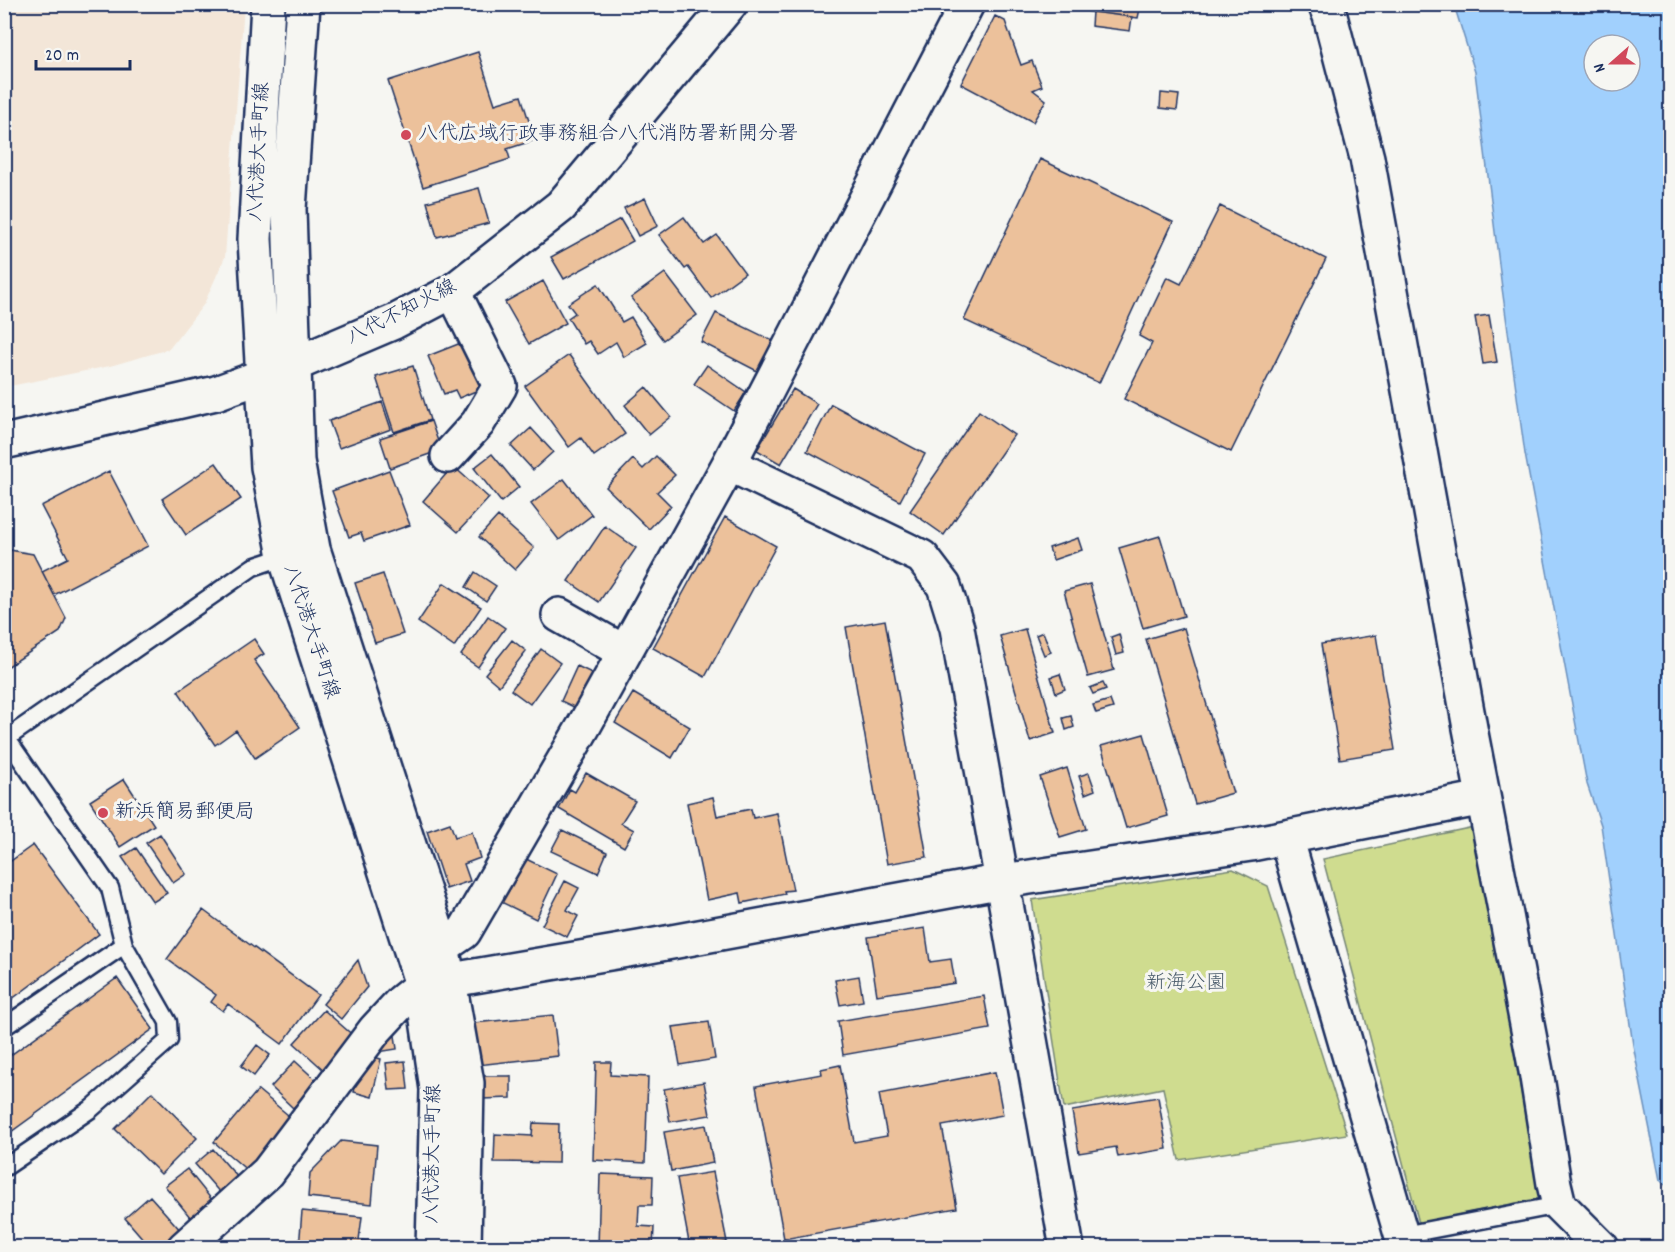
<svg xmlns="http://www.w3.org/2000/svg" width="1675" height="1252" font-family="Dekko,'Klee One',sans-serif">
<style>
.built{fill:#f3e6d8}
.green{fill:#cfdc8f;stroke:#758676;stroke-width:1.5}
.water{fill:#a1d0fd;stroke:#6b90bd;stroke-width:1.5;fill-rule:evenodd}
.building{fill:#ecc19b;stroke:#1b2f5e;stroke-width:1.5}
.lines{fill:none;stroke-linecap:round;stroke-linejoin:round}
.service-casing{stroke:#1b2f5e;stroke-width:21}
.minor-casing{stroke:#1b2f5e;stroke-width:38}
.secondary-casing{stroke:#1b2f5e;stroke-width:38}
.service{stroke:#f6f6f2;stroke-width:16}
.minor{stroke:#f6f6f2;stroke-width:33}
.secondary{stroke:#f6f6f2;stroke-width:33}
.poi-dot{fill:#d1495b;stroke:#f6f6f2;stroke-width:2}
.labels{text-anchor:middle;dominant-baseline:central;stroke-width:6;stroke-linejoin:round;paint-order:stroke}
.poi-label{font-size:20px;fill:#1b2f5e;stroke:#f6f6f2;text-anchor:start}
.street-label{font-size:20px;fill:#1b2f5e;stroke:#f6f6f2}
.park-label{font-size:20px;fill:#485a6a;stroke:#f6f6f2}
</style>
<rect width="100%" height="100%" fill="#f6f6f2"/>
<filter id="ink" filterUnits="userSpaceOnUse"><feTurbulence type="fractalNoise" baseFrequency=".0167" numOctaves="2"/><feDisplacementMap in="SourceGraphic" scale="12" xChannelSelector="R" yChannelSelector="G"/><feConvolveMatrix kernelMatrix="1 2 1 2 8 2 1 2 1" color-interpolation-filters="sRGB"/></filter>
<g filter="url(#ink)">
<path class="built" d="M5,4L244,5L225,257L204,304L169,349L110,366L5,387Z"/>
<path class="green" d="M1474,827L1540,1198L1419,1223L1323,859Z
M1233,869L1268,886L1347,1134L1179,1160L1163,1088L1064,1108L1032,900Z"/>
<path class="water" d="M1454,5H1670V1189L1660,1180L1633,1045L1601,825L1587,784L1525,454L1502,288L1475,72ZM1594,45H1630V81H1594Z"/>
<path class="building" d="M1062,4H1141L1138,18L1062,8Z
M1092,12L1132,17L1130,31L1091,26Z
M995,16L1005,21L1021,65L1032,61L1042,86L1033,90L1046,100L1033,122L961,84Z
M478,52L495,104L521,96L535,140L507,149L510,159L423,187L388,81Z
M1161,93L1179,95L1177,110L1160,108Z
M1040,159L1173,222L1099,383L964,320Z
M479,188L489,223L437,237L427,202Z
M645,198L658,226L638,236L624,208Z
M1220,206L1326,259L1231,452L1124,399L1152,343L1139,336L1167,277L1181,284Z
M684,217L704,244L717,235L745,273L711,298L688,267L685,269L659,235Z
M620,219L633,241L564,279L551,257Z
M665,273L697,315L663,340L631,298Z
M543,281L566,323L529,344L505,302Z
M598,284L622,322L631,317L647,343L624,357L616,342L598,354L589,341L584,344L568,318L575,313L568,304Z
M716,313L775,342L759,372L701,342Z
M1489,315L1497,362L1483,364L1475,317Z
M471,339L490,385L459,398L455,390L444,394L428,356Z
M569,355L625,434L594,456L581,438L569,447L525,386Z
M707,365L746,392L734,411L694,384Z
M413,366L430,420L394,432L376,377Z
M646,387L671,417L649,435L625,405Z
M793,389L817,404L781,464L757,450Z
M382,402L391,429L339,448L329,421Z
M831,404L925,454L900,501L807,451Z
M979,411L1014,435L944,535L910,511Z
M431,421L441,450L390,468L380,438Z
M531,428L553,452L533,470L511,446Z
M492,454L519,487L501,502L474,468Z
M656,456L675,475L657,492L671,506L649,529L606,487L633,459L643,469Z
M216,463L241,499L186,535L162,499Z
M453,466L489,498L458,532L423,501Z
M389,470L410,525L364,541L361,533L349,537L332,491Z
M109,471L148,546L54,595L42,571L68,558L41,506Z
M564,479L592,515L559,540L531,504Z
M498,516L534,548L515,570L479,537Z
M725,517L776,546L705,677L653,648Z
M605,526L636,548L599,602L568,581Z
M1160,536L1184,616L1143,628L1119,548Z
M1078,538L1082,550L1053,560L1049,548Z
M4,549L33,554L66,618L60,632L4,669Z
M475,572L496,586L486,601L466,587Z
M383,574L403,634L375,643L355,583Z
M444,583L481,607L454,647L418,622Z
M1090,584L1114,670L1088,677L1064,591Z
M488,616L505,628L478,667L461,655Z
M885,620L927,857L887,864L846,627Z
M1184,628L1233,793L1195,804L1146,639Z
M1025,629L1055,733L1030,741L1000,636Z
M1043,632L1051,652L1044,655L1036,635Z
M1119,634L1124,653L1116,655L1111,637Z
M1376,635L1395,750L1340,759L1321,644Z
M254,639L264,654L254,660L300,727L255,758L236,730L215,745L178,691Z
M512,640L526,651L499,686L485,674Z
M541,649L560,663L530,704L511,690Z
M577,666L596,675L580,710L561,701Z
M1060,674L1065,689L1056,693L1051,677Z
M1103,683L1106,689L1093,694L1090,688Z
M633,693L690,727L672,758L615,723Z
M1110,700L1113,708L1096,713L1093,705Z
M1071,716L1074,727L1066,730L1063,718Z
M1144,734L1168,816L1126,828L1101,746Z
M1067,768L1086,829L1060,837L1040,777Z
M586,773L635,801L621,823L634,830L624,847L559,809L570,789L575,792Z
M1089,773L1095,790L1085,794L1079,776Z
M124,779L154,825L120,847L90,801Z
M713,797L717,816L751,809L753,818L777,813L793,890L784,891L785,894L742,903L740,893L707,900L687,803Z
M450,823L455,837L472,832L480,858L464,864L470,881L446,889L427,831Z
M562,830L607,852L598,873L551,851Z
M160,834L186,874L173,883L146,843Z
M33,845L99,934L4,1005V866Z
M136,848L167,893L153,902L122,857Z
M522,857L557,874L536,919L501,902Z
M565,881L579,888L567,910L578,916L567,937L542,925Z
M203,910L318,995L282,1044L228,1004L223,1011L211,1002L216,995L167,959Z
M925,928L930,962L951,959L955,983L877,995L868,937Z
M358,960L367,987L341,1019L323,1004Z
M859,976L863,1001L840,1005L835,980Z
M117,978L153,1029L4,1137V1060Z
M984,996L990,1029L843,1055L838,1021Z
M324,1010L356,1038L326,1072L294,1043Z
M553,1015L558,1056L478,1065L474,1023Z
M709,1022L715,1059L680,1065L673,1027Z
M394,1029L397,1049L378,1052Z
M257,1045L270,1055L254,1076L241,1066Z
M363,1054L381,1059L372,1097L354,1092Z
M295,1061L318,1082L293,1108L271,1087Z
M405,1061L408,1089L389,1090L386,1063Z
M596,1062H611L610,1075L648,1077L645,1163L593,1160Z
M840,1065L854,1142L887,1136L879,1094L995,1072L1003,1115L942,1126L957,1208L784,1239L756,1086L822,1074L821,1069Z
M482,1076H511V1098L482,1099Z
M704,1082L710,1115L670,1122L664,1089Z
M258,1090L294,1120L249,1172L214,1142Z
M152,1092L197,1138L161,1174L115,1129Z
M1158,1097L1167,1149L1118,1157L1116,1147L1079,1153L1072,1111Z
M533,1123L559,1124L558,1163L494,1162L495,1134L532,1136Z
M706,1125L713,1163L671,1171L664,1132Z
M341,1141L377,1145L372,1204L308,1197L310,1173Z
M213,1149L240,1180L222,1195L195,1164Z
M187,1169L212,1200L190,1217L165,1186Z
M713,1172L727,1242L690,1248L677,1178Z
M600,1174L653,1176L652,1205H639L638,1226L654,1227L653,1248H598Z
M150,1196L182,1232L164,1248H151L125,1218Z
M302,1211L362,1217L359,1240L402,1245V1248H299Z"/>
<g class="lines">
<g class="service-casing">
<path id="service" d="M4,740L253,567L289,555
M4,1027L124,945
M4,1168L91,1109L169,1040L168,1022L124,945L110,888L7,739
M1403,1235L1559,1205"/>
</g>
<g class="minor-casing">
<path id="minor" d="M1325,4L1330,16L1367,158L1470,728L1536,1071L1554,1184L1559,1205L1602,1248
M448,456L478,423L500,386L453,291
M729,464L922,557L944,586L957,628L1067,1248
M559,615L624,652
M1286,837L1405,1248
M416,956L442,947L464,932L585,724L729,464L967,4
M184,1248L268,1172L375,1030L401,1002L422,985L639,948L1003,881L1251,844L1483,798"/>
</g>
<g class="secondary-casing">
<path id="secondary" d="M268,4L255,239L268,467L285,556L422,985L437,1089L433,1248
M303,4L289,209L297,461L313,549L442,947L449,981L467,1083L464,1248
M4,442L216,393L293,365L394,322L453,291L561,206L730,4"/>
</g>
<use href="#service" class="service"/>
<use href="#minor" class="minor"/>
<use href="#secondary" class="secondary"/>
</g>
</g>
<g class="poi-dot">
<circle cx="406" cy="135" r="6"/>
<circle cx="103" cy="813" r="6"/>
</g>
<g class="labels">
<g class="poi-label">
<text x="418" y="135">八代広域行政事務組合八代消防署新開分署</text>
<text x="115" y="813">新浜簡易郵便局</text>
</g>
<g class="street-label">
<text transform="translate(260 152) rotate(-87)">八代港大手町線</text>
<text transform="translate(402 313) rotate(-27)">八代不知火線</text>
<text transform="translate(310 632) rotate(72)">八代港大手町線</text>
<text transform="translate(434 1154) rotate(-89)">八代港大手町線</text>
</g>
<g class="park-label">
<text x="1186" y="984">新海公園</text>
</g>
</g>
<rect width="1675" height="1252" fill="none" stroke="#f6f6f2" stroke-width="24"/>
<rect x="12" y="12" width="1651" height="1228" fill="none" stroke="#1b2f5e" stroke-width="2" filter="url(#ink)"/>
<g transform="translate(1612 63) rotate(249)"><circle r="28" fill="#f6f6f2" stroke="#9ea6b7" stroke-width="1.5"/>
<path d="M0-4.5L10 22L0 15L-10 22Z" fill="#d1495b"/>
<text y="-9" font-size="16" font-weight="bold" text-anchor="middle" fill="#1b2f5e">N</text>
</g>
<path d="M36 60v9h94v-9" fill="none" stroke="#1b2f5e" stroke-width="3"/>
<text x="45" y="60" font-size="18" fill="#1b2f5e" stroke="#f6f6f2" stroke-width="4.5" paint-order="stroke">20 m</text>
</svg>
